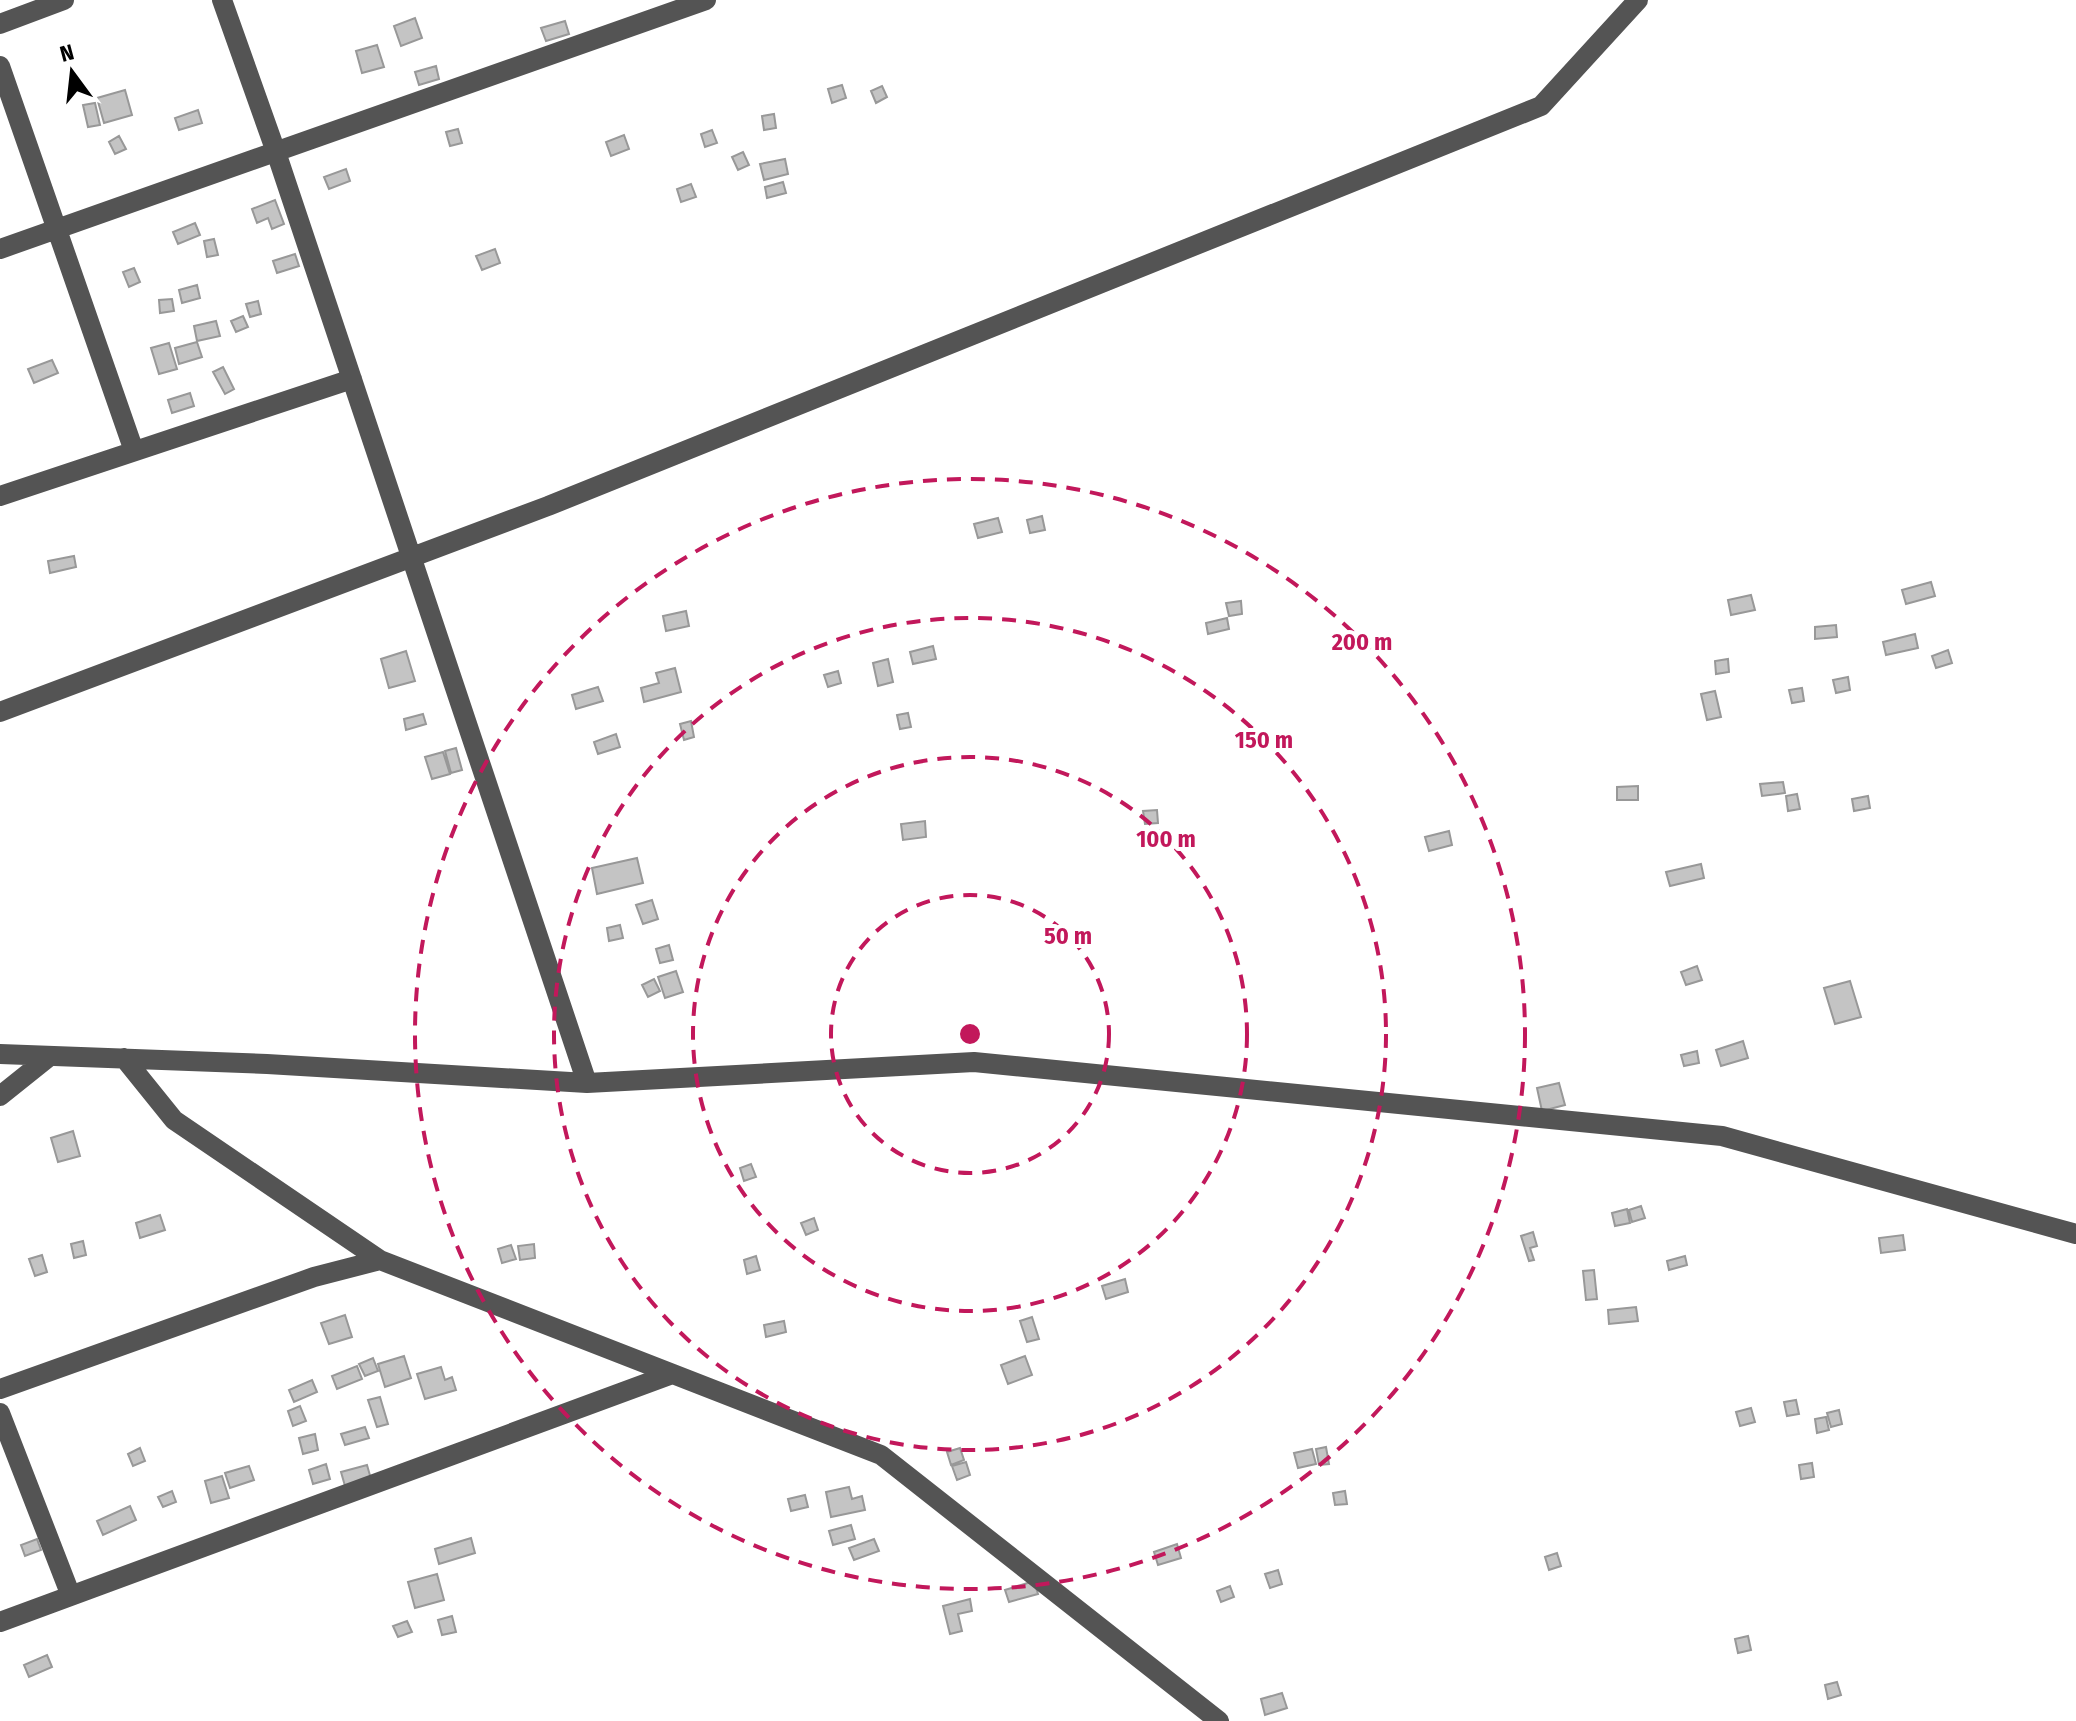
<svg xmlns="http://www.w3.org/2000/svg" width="2076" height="1721" font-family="'Fira Sans Condensed',sans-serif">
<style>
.building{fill:#c4c4c4;stroke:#989898;stroke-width:2}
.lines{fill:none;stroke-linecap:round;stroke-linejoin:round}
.minor{stroke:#545454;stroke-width:20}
.ring{fill:none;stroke:#c2185b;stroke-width:4;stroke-dasharray:14 10}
.centre{fill:#c2185b;stroke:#fff;stroke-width:4}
.ring-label{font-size:24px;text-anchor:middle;font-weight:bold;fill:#c2185b;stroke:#fff;stroke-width:8;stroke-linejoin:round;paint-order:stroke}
</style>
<rect width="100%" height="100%" fill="#fff"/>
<path class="building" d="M415,18L422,38L401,46L394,26Z
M565,21L569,34L546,41L541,28Z
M377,45L384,67L362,73L356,51Z
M436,66L439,79L419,85L415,72Z
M842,85L846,98L832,103L828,89Z
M882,86L887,97L876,103L871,91Z
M125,90L132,115L104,123L97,98Z
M95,103L100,125L88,127L83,105Z
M198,110L202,123L179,130L175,118Z
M774,114L776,128L764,130L762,116Z
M458,129L462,143L450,146L446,132Z
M712,130L717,143L705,147L701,134Z
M624,135L629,149L611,156L606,142Z
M119,136L126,149L115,154L109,142Z
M743,152L749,165L738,170L732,157Z
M785,159L788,174L764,180L760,164Z
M346,169L350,181L329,189L324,177Z
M783,182L786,193L767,198L765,187Z
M691,184L696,197L681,202L677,189Z
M275,200L284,224L272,229L268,218L257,223L252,209Z
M195,223L200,235L178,244L173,232Z
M214,239L218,255L207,257L204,241Z
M495,249L500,263L482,270L476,256Z
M295,254L299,266L277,273L273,261Z
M134,268L140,282L129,287L123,272Z
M197,285L200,298L182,303L179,290Z
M172,299L174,311L160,313L159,300Z
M258,301L261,314L250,317L246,304Z
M243,316L248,327L236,332L231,321Z
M216,321L220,336L197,341L194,326Z
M197,342L202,357L179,364L175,348Z
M169,343L177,369L159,374L151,348Z
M52,360L58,373L34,383L28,369Z
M223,367L234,389L225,394L213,372Z
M190,393L194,406L172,413L168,400Z
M1042,516L1045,530L1030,533L1027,520Z
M998,518L1002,532L978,538L974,524Z
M74,556L76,567L50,573L48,561Z
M1931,582L1935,596L1906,604L1902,590Z
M1751,595L1755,610L1731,615L1728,600Z
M1241,601L1242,614L1229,616L1226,603Z
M686,611L689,626L666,631L663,616Z
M1227,618L1229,629L1208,634L1206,623Z
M1836,625L1837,637L1815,639V627Z
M1915,634L1918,648L1886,655L1883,642Z
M933,646L936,659L913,664L910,652Z
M1948,650L1952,663L1936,668L1932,656Z
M406,651L415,681L389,688L381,659Z
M888,659L893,682L878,686L873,663Z
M1728,659L1729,672L1716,674L1715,661Z
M675,668L681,692L644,702L641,688L659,683L656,673Z
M838,671L841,683L828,687L824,675Z
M1848,677L1850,690L1836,693L1833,680Z
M598,687L603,701L576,709L572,695Z
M1802,688L1804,701L1792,703L1789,690Z
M1715,691L1721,717L1707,720L1701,694Z
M908,713L911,727L900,729L897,715Z
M423,714L426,724L406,730L404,719Z
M691,721L694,737L684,740L680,724Z
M616,734L620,747L598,754L594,742Z
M456,748L462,770L451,773L445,751Z
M443,752L450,774L432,779L425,757Z
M1783,782L1785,793L1762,796L1760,784Z
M1638,786V800H1617V787Z
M1797,794L1800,809L1788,811L1786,796Z
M1868,796L1870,808L1854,811L1852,799Z
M1157,810L1158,823L1145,824L1143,811Z
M925,821L926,837L903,840L901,824Z
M1449,831L1452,845L1429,851L1425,837Z
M637,858L643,883L597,894L592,868Z
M1701,864L1704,878L1670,886L1666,872Z
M652,900L658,919L643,924L636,905Z
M620,925L623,938L609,941L607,928Z
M669,945L673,960L660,963L656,949Z
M1697,966L1702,980L1686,985L1681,972Z
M676,971L683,992L665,998L658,977Z
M654,979L660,991L648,997L642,985Z
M1850,981L1861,1017L1835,1024L1824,988Z
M1743,1041L1748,1058L1721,1066L1716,1050Z
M1697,1051L1699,1063L1684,1066L1681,1055Z
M1559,1083L1565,1105L1542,1111L1537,1088Z
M73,1131L80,1156L58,1162L51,1138Z
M751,1164L756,1177L744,1181L740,1168Z
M1641,1206L1645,1218L1632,1222L1629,1210Z
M1627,1209L1630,1223L1615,1226L1612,1213Z
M160,1215L165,1230L140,1238L136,1223Z
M814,1218L818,1230L806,1235L801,1223Z
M1533,1232L1537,1246L1530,1248L1534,1260L1529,1261L1521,1236Z
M1903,1235L1905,1250L1881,1253L1879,1238Z
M83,1241L86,1255L74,1258L71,1244Z
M534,1244L535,1258L520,1260L518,1246Z
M511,1245L516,1259L502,1263L498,1249Z
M42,1255L47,1272L35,1276L29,1259Z
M756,1256L760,1270L747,1274L744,1260Z
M1685,1256L1687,1265L1669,1270L1667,1261Z
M1594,1270L1597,1299L1586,1300L1583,1271Z
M1125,1279L1128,1292L1106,1299L1102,1286Z
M1636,1307L1638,1321L1609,1324L1608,1310Z
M345,1315L352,1337L329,1344L321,1323Z
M1032,1317L1039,1339L1027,1342L1020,1321Z
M784,1321L786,1332L766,1337L764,1325Z
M404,1356L411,1378L385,1387L378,1364Z
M1025,1356L1032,1375L1008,1384L1001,1365Z
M373,1358L378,1371L365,1376L359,1364Z
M357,1366L362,1379L337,1389L332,1376Z
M441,1367L445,1380L452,1377L456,1390L425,1399L417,1374Z
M312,1380L317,1392L294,1402L289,1390Z
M380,1397L388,1424L377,1427L368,1400Z
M1796,1400L1799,1414L1787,1416L1784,1402Z
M300,1406L306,1421L293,1426L288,1411Z
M1751,1408L1755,1422L1740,1426L1736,1412Z
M1839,1410L1842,1424L1831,1427L1827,1413Z
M1826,1417L1829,1430L1817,1433L1815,1419Z
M365,1427L369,1438L345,1445L341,1434Z
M315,1434L318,1450L303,1454L299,1438Z
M1326,1447L1329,1464L1319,1465L1316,1449Z
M140,1448L145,1461L133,1466L128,1454Z
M960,1448L964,1460L951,1465L947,1452Z
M1312,1449L1316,1464L1298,1468L1294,1453Z
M966,1462L970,1475L957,1480L952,1466Z
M1812,1463L1814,1477L1801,1479L1799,1465Z
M326,1464L330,1479L313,1484L309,1470Z
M367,1465L371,1479L345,1486L341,1472Z
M249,1466L254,1480L230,1488L225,1473Z
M222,1476L229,1498L211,1503L205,1481Z
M849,1487L852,1499L862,1496L865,1510L831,1517L826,1492Z
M172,1491L176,1502L163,1507L158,1497Z
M1345,1491L1347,1504L1335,1505L1333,1493Z
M805,1495L808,1507L791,1511L788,1499Z
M130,1506L136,1520L103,1535L97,1521Z
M851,1525L855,1539L833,1545L829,1531Z
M471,1538L475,1553L439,1564L435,1549Z
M37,1539L41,1550L25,1556L21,1545Z
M874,1539L879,1551L854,1560L849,1548Z
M1177,1544L1181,1558L1158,1565L1154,1552Z
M1557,1553L1561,1566L1549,1570L1545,1557Z
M1278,1570L1282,1584L1270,1588L1265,1574Z
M437,1574L444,1600L415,1608L408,1582Z
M1034,1581L1038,1594L1009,1602L1005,1590Z
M1230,1586L1234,1597L1221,1602L1217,1591Z
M970,1599L972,1611L958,1614L962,1631L950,1634L943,1606Z
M452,1616L456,1632L442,1635L438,1620Z
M407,1621L412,1632L398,1637L393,1626Z
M1748,1636L1751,1650L1738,1653L1735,1639Z
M47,1655L52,1667L29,1677L24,1665Z
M1837,1682L1841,1695L1828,1699L1825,1685Z
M1282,1693L1287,1708L1265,1715L1261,1699Z"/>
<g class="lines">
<path class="minor" d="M222,0L276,152L587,1083
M0,24L64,0
M0,66L134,451
M0,249L706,0
M0,496L352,379
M0,712L548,506L1541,106L1638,0
M0,1054L267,1064L587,1083L974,1062L1722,1136L2076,1234
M124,1058L174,1120L380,1260L881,1455L1219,1721
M0,1096L50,1056
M0,1389L314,1277L380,1260
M0,1413L71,1596
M0,1622L672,1374"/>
</g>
<g class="ring">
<circle cx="970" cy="1034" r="139"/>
<circle cx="970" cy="1034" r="277"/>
<circle cx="970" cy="1034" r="416"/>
<circle cx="970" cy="1034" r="555"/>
</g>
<circle cx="970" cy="1034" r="12" class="centre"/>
<g class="ring-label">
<text x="1362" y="650">200 m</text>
<text x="1264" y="748">150 m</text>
<text x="1166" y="847">100 m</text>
<text x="1068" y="944">50 m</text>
</g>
<g transform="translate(72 72) rotate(345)" stroke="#ffffff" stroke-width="6" paint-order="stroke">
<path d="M0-6L14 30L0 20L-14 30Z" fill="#000000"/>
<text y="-12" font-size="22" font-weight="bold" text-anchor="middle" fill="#000000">N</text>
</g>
</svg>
